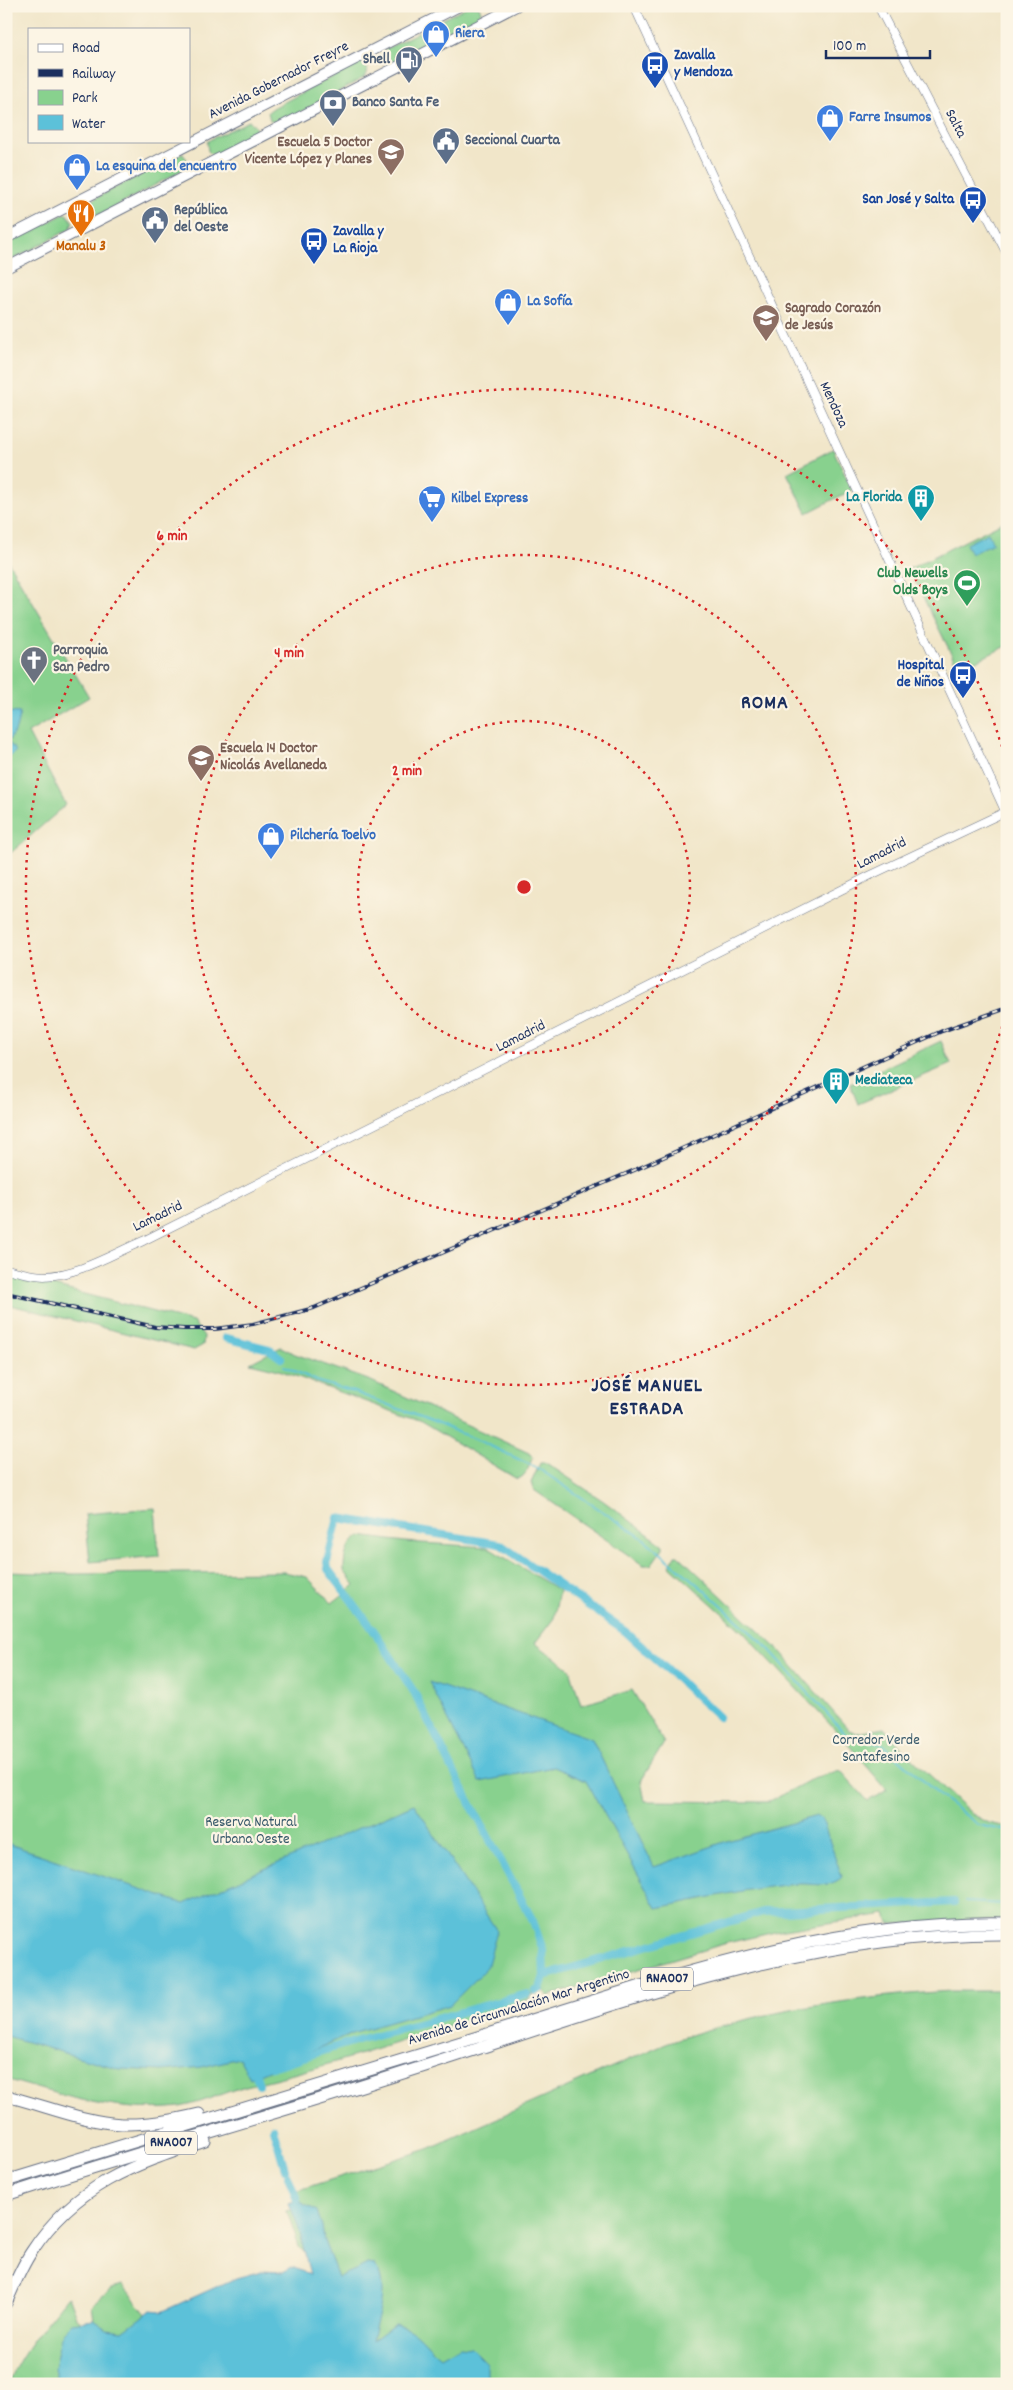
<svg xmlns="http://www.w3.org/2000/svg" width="1013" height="2390" font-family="Dekko,sans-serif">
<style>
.green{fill:#88d18e;stroke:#528076}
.water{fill:#5cc1d9;stroke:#3c789c}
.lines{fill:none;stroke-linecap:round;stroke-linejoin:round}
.stream{stroke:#5cc1d9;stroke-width:2}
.canal{stroke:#5cc1d9;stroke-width:8}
.minor-casing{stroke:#666f83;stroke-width:9}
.major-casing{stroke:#666f83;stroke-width:12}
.highway-casing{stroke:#666f83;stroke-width:13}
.minor{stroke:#fff;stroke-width:8}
.major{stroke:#fff;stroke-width:10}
.highway{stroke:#fff;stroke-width:11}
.rail-casing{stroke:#1b2f5e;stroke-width:4}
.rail{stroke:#fcf5e5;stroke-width:2;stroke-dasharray:5.5;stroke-linecap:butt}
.ring{fill:none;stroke:#d62828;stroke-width:2.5;stroke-dasharray:2.5 5}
.labels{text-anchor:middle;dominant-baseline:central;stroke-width:4.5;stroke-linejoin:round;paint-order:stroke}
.shield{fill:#fcf5e5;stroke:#5e6a86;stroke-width:1}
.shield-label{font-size:14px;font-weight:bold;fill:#1b2f5e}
.shop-label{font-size:15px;font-weight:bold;fill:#366cbe;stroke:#fcf5e5;text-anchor:start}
.transit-label{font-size:15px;font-weight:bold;fill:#164399;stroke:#fcf5e5;text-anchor:start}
.service-label{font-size:15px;font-weight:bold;fill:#4e5e75;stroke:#fcf5e5;text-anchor:start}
.street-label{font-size:15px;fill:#1b2f5e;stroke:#fcf5e5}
.education-label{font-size:15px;font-weight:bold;fill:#785e54;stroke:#fcf5e5;text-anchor:start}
.food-label{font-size:15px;font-weight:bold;fill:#c56008;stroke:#fcf5e5}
.culture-label{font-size:15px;font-weight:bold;fill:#0d838f;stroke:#fcf5e5;text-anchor:end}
.leisure-label{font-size:15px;font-weight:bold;fill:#27864d;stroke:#fcf5e5;text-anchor:end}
.worship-label{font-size:15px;font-weight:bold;fill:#5b616d;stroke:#fcf5e5;text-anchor:start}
.park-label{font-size:15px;fill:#36586a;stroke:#fcf5e5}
.district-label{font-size:20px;font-weight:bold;letter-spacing:1px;fill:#1b2f5e;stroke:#fcf5e5}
.centre{fill:#d62828;stroke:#fcf5e5;stroke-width:2.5}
.ring-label{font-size:15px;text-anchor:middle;font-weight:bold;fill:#d62828;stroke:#fcf5e5;stroke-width:4.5;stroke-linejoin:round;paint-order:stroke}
</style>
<rect width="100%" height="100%" fill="#fcf5e5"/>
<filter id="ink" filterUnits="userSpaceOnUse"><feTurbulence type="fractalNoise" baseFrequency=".02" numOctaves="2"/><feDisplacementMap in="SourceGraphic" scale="10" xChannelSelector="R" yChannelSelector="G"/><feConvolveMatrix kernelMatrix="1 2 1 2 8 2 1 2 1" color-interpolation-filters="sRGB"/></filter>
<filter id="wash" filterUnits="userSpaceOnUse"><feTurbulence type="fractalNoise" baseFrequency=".0096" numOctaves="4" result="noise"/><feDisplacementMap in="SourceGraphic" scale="20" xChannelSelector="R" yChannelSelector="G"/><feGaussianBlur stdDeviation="1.12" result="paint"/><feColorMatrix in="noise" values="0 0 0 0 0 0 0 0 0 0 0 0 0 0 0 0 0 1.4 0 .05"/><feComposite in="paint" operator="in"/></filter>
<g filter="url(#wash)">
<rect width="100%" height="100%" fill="#f1e6c9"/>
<path class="green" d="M468,6H479L481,12L478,18L394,64L389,65L383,61L382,53L386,49Z
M361,62C367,64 370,71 365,77L281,123L276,124L270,120L268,112L273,108Z
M249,121L256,127L255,135L219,154L212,155L208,151L207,142L211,139Z
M182,153L189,162L186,168L102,214L97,215L91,211L89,204L94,199Z
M66,213L73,222L70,229L6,263V244Z
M833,449L852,490L807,513L787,473Z
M1007,520V646L959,669L909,569Z
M6,558L89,697L28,733L66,805L6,857Z
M941,1041L951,1064L858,1104L850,1084Z
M6,1274L193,1322L204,1336L203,1345L194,1350L6,1304Z
M281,1347L295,1354L371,1381L531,1454L533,1457C529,1465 527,1477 517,1479L421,1422L279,1370L250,1363Z
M540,1463H546L602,1500L663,1545V1548L651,1565H643L534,1490L531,1483Z
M155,1508L159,1556L90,1562L85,1514Z
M360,1536L405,1542L487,1547L559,1590L554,1618L535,1643L570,1669L581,1705L632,1690L664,1743L641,1781L645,1801L769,1802L810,1780L840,1770L868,1801L887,1790L840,1735L743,1632L670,1566L675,1555H678L780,1651L849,1730L857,1733L884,1728L906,1753L972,1814L989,1823L1007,1827V1920L889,1924L886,1914L784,1930L727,1943L548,1996L543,1990L532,1994L528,2000C435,2029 341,2064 246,2086C220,2093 196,2107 169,2108C113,2112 60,2095 6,2079V1572L73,1574L284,1572L307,1577L332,1603L355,1585L344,1571C344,1556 346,1545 360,1536Z
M951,1991H1007V2384H475L445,2359L374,2343L274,2384L315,2302L310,2260L299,2246L287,2211L300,2207L295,2191L428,2149L666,2043C757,2011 855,1997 951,1991Z
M123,2285L146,2314L134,2384H8C21,2351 46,2323 68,2296L76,2317L82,2322L94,2320L92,2305L112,2288Z"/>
<path class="water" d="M988,533L993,543L971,554L966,544Z
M6,712L20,713L16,729L8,742L16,751L6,761Z
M429,1682L592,1739L654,1867L727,1841L817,1816L822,1819L842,1877C829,1889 814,1883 798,1884C751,1887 704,1899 657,1908L586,1781L553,1767L480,1782Z
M414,1804L497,1931L487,1968L450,2005L355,2032L250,2078L239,2058L202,2067L163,2071L120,2069L6,2036V1843L184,1904Z
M297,2200L317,2211L322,2226L324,2241L338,2277L368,2264L375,2265C390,2288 377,2317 372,2341L395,2324C419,2328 423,2343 441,2357L460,2346L471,2347L487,2363V2377L480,2384H58L54,2368L62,2333L72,2323L94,2320L107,2329L123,2331L150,2311L161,2312L236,2278L262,2271L283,2272L292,2267L310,2275L298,2226L289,2203Z"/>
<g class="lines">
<path class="stream" d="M284,1366L319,1382L354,1392L436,1423L482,1442L539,1469L644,1539L704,1590L768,1648L848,1737C859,1743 873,1740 885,1746L941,1797L979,1825L1007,1831
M965,1902L1007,1904"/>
<path class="canal" d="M226,1338L269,1349L281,1358
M544,1976L763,1912L954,1902
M536,1991L540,1989L544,1976L543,1950L533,1921L460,1784L414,1692L372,1628L328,1569L327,1562L338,1518L500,1544L626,1632L719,1717
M253,2065L259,2085
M272,2067L358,2040L527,1994
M273,2128L285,2169
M288,2176L297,2200"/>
</g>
</g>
<g filter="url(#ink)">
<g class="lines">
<g class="minor-casing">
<path id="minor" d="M634,6L1007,815
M878,6L1007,254
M6,1269C19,1272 32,1276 44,1276C79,1275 112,1254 143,1241L871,875L1007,811"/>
</g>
<g class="major-casing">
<path id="major" d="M6,238L459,6
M6,268L516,6"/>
</g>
<g class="highway-casing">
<path id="highway" d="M6,2096C44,2105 83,2122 122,2124C148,2125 174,2120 199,2114
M6,2181C169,2130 332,2082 494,2032C662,1980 829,1919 1007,1923
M6,2195C145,2150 286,2111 425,2066C615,2005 804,1932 1007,1934
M6,2303C14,2286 21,2267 32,2251C76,2184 133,2165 205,2141"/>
</g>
<use href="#minor" class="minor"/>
<use href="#major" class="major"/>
<use href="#highway" class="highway"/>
<g class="rail-casing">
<path id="rail" d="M6,1293L155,1327L184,1329H215L253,1324L314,1308L637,1169L942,1031L1007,1008"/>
</g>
<use href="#rail" class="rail"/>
</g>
</g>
<g class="ring">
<circle cx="524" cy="887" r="166"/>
<circle cx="524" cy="887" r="332"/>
<path d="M1006 1012A498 498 0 1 1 1006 762"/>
</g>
<defs>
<g id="shop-pin" transform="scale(1.4375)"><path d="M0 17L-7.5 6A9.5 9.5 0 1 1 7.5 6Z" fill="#3f7fe0" stroke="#fcf5e5"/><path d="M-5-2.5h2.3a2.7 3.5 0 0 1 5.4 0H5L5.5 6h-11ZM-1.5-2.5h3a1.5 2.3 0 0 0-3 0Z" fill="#fff"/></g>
<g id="fuel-pin" transform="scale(1.4375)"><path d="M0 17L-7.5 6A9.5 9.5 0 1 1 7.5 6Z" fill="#5c6f8a" stroke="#fcf5e5"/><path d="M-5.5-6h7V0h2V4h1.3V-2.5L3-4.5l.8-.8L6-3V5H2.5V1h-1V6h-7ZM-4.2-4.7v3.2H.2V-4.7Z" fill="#fff"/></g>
<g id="bus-pin" transform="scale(1.4375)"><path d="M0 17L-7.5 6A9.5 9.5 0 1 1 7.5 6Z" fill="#1a4fb4" stroke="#fcf5e5"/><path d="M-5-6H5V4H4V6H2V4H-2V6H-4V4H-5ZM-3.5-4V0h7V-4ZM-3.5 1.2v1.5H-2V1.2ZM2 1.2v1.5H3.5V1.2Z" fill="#fff"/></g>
<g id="bank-pin" transform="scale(1.4375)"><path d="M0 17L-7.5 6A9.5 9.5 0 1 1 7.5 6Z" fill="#5c6f8a" stroke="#fcf5e5"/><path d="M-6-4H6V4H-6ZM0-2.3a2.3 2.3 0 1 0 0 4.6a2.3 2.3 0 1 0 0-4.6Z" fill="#fff"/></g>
<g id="civic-pin" transform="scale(1.4375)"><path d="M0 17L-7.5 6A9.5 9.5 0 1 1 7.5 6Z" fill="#5c6f8a" stroke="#fcf5e5"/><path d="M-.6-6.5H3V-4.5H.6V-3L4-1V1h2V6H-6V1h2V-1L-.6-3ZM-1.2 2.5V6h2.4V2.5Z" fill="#fff"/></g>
<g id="school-pin" transform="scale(1.4375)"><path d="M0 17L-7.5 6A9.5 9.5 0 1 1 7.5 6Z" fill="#8d6e63" stroke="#fcf5e5"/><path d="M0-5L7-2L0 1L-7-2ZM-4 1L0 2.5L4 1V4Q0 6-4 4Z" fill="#fff"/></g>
<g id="restaurant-pin" transform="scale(1.4375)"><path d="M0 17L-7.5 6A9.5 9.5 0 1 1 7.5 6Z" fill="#e8710a" stroke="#fcf5e5"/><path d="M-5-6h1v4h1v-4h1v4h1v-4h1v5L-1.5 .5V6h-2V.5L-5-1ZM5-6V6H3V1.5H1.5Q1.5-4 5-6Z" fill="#fff"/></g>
<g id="building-pin" transform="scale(1.4375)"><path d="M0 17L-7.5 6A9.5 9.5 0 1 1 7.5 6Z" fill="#0f9aa8" stroke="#fcf5e5"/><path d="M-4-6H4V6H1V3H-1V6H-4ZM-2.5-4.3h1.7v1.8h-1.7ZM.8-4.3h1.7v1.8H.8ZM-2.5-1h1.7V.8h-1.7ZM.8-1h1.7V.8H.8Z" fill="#fff"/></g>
<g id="supermarket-pin" transform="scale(1.4375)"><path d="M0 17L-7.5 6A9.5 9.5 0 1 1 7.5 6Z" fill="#3f7fe0" stroke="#fcf5e5"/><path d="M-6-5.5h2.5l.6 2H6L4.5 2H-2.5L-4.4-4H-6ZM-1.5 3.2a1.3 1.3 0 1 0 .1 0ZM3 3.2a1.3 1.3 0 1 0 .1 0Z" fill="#fff"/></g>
<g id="stadium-pin" transform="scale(1.4375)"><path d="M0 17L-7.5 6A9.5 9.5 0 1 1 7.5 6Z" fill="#2e9e5b" stroke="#fcf5e5"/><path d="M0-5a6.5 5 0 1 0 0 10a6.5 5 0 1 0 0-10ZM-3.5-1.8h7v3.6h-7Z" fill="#fff"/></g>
<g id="church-pin" transform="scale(1.4375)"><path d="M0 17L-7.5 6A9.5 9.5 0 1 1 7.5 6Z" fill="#6b7280" stroke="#fcf5e5"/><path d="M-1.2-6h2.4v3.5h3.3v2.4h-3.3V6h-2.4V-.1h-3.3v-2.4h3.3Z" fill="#fff"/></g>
</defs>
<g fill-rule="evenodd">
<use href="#shop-pin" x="436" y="34"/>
<use href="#fuel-pin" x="409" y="60"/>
<use href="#bus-pin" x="655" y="65"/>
<use href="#bank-pin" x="333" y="103"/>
<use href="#shop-pin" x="830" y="118"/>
<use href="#civic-pin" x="446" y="141"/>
<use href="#school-pin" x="391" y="152"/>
<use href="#shop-pin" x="77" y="167"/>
<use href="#bus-pin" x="973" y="200"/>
<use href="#restaurant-pin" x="81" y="213"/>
<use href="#civic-pin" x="155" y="220"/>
<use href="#bus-pin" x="314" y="241"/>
<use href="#shop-pin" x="508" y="302"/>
<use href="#school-pin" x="766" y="318"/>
<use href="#building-pin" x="921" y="498"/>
<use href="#supermarket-pin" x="432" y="499"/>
<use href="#stadium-pin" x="967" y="583"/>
<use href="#church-pin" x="34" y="660"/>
<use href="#bus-pin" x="963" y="675"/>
<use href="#school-pin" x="201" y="758"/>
<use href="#shop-pin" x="271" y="836"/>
<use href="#building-pin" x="836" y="1081"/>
</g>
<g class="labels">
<g class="shield">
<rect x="641" y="1967.5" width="52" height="23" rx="4"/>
<rect x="145" y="2131.5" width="52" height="23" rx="4"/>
</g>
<g class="shield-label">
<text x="667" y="1979">RNA007</text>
<text x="171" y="2143">RNA007</text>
</g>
<g class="shop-label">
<text x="455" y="34">Riera</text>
<text x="849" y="118">Farre Insumos</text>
<text x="96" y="167">La esquina del encuentro</text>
<text x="527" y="302">La Sofía</text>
<text x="451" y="499">Kilbel Express</text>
<text x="290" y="836">Pilchería Toelvo</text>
</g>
<g class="transit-label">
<text x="674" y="56">Zavalla<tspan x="674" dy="17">y Mendoza</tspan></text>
<text x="954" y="200" text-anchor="end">San José y Salta</text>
<text x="333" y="232">Zavalla y<tspan x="333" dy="17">La Rioja</tspan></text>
<text x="944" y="666" text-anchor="end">Hospital<tspan x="944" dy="17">de Niños</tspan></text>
</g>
<g class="service-label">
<text x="390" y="60" text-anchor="end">Shell</text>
<text x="352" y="103">Banco Santa Fe</text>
<text x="465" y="141">Seccional Cuarta</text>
<text x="174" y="211">República<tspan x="174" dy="17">del Oeste</tspan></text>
</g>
<g class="street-label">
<text transform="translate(279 81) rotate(-27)">Avenida Gobernador Freyre</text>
<text transform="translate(955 124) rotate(63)">Salta</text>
<text transform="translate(833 405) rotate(65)">Mendoza</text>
<text transform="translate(882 854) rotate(-27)">Lamadrid</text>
<text transform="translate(521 1037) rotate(-27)">Lamadrid</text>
<text transform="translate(158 1217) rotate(-26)">Lamadrid</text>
<text transform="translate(519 2008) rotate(-17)">Avenida de Circunvalación Mar Argentino</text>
</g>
<g class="education-label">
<text x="372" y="143" text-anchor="end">Escuela 5 Doctor<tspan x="372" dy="17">Vicente López y Planes</tspan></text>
<text x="785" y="309">Sagrado Corazón<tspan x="785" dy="17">de Jesús</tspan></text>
<text x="220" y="749">Escuela 14 Doctor<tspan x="220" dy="17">Nicolás Avellaneda</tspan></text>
</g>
<g class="food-label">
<text x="81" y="247">Manalu 3</text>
</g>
<g class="culture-label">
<text x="902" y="498">La Florida</text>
<text x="855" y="1081" text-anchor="start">Mediateca</text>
</g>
<g class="leisure-label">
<text x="948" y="574">Club Newells<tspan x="948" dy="17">Olds Boys</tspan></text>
</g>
<g class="worship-label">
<text x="53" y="651">Parroquia<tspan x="53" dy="17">San Pedro</tspan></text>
</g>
<g class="park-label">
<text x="876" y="1741">Corredor Verde<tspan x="876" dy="17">Santafesino</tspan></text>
<text x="251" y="1823">Reserva Natural<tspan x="251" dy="17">Urbana Oeste</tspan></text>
</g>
<g class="district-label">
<text x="765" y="704">ROMA</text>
<text x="647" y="1387">JOSÉ MANUEL<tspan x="647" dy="23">ESTRADA</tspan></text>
</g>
</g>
<circle cx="524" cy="887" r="8" class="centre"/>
<g class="ring-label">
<text x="172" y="540">6 min</text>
<text x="289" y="657">4 min</text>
<text x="407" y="775">2 min</text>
</g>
<rect width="1013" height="2390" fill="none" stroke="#fcf5e5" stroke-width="25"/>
<rect x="28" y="28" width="162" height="115" fill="#fcf5e5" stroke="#a2a6af"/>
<rect x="38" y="44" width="25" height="8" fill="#ffffff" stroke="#a2a6af"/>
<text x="72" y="52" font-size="15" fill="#1b2f5e">Road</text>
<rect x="38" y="69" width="25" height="8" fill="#1b2f5e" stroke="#a2a6af"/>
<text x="72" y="78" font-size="15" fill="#1b2f5e">Railway</text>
<rect x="38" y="90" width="25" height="15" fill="#88d18e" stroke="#a2a6af"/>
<text x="72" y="102" font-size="15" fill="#1b2f5e">Park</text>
<rect x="38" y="115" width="25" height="15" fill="#5cc1d9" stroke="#a2a6af"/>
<text x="72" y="128" font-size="15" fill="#1b2f5e">Water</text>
<path d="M826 50v8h104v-8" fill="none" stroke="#1b2f5e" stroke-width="2.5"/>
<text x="833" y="50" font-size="15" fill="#1b2f5e" stroke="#fcf5e5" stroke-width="4" paint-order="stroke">100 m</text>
</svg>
